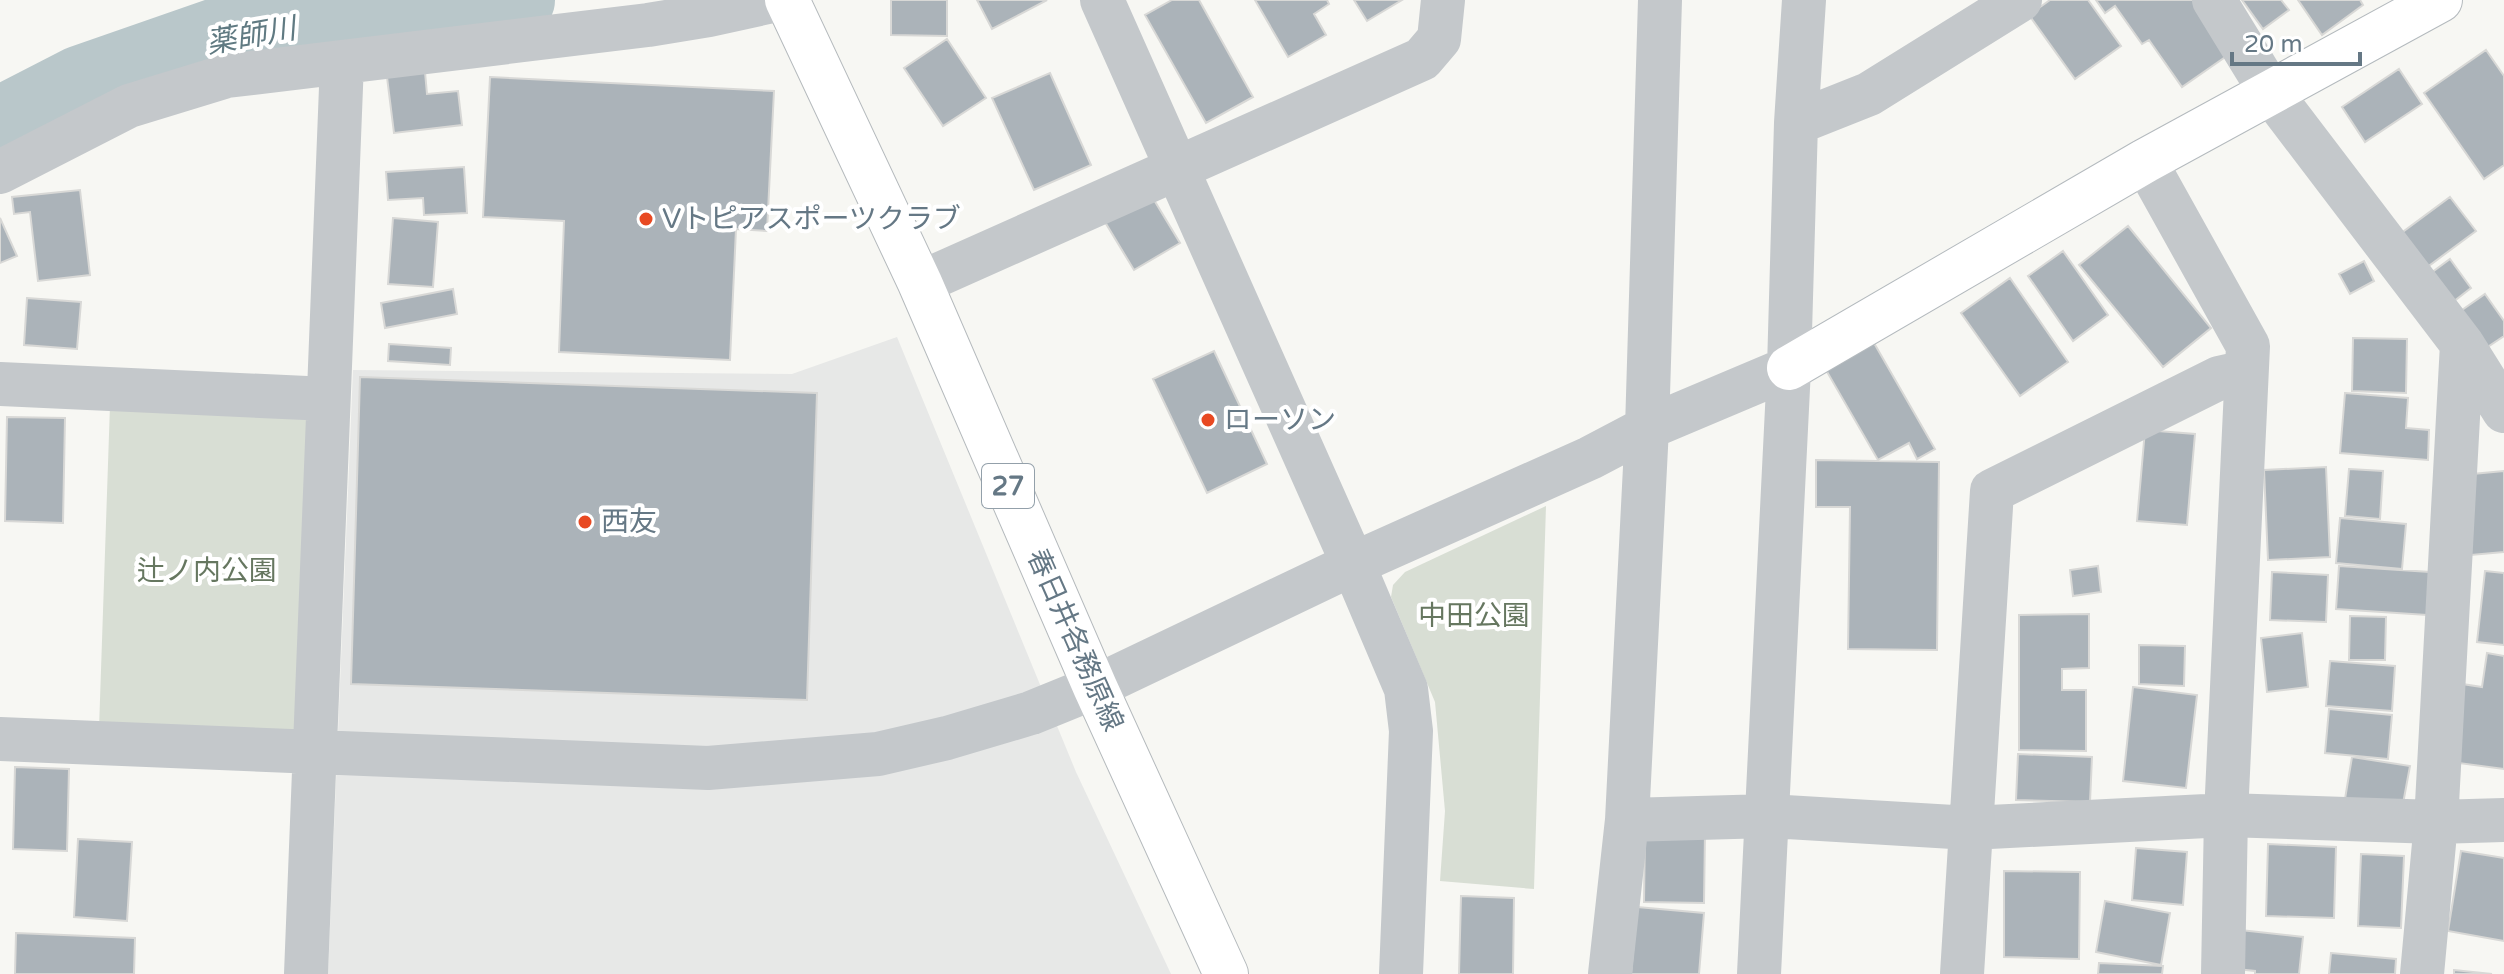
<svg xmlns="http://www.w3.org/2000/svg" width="2504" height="974" font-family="'Varela Round','Noto Sans JP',sans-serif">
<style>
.built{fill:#e7e8e7}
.green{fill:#d8ded4}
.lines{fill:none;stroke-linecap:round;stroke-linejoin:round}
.river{stroke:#b9c7ca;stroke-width:78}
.building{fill:#abb3b9;stroke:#d8d8d6;stroke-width:2}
.secondary-casing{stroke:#b4babe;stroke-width:46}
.primary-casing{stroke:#b5babd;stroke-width:46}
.street{stroke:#c4c8cb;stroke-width:44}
.secondary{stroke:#fff;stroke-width:44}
.primary{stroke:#fff;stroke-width:44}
.poi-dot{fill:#e84922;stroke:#fff;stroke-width:3}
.labels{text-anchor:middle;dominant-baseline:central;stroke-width:8;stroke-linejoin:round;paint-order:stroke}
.shield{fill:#fff;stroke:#93a0aa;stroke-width:2}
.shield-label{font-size:26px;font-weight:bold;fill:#657885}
.poi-label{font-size:28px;fill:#657885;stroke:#fff;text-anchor:start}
.park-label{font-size:28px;fill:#667760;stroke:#fff}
.street-label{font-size:28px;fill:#657885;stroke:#fff}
.water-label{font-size:30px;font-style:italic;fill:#607a82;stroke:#fff}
</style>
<rect width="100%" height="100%" fill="#f7f7f3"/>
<path class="built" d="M897,337L1076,772L1171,974H328L353,370L792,374Z"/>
<path class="green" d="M110,405L316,413L305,737L99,729Z
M1546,506L1534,889L1440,881L1445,811L1435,702L1391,597L1393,585L1405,572Z"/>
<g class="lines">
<path class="river" d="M0,126L82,84L223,35L360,22L516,0"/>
</g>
<path class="building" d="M891,0H947V36L891,35Z
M977,0H1047L992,29Z
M1172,0H1199L1253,97L1206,123L1145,15Z
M1255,0H1327L1329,4L1314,14L1326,35L1288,57Z
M1354,0H1402L1367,21Z
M2050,0H2088L2121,46L2075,79L2029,15Z
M2096,0H2195L2231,53L2182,87L2149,40L2142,44L2115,6L2105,13Z
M2242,0H2281L2289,10L2263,29Z
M2298,0H2360L2363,5L2322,35Z
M947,39L986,98L943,126L904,68Z
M2486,50L2504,76V165L2484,179L2424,93Z
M2399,69L2422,104L2365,142L2342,107Z
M425,72L427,94L458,91L462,125L394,133L387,77Z
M1050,73L1091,165L1034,190L992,98Z
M490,77L774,91L767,231L736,229L730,360L559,352L564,221L483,217Z
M464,167L467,213L424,215L423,198L388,200L386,172Z
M80,190L90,275L38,281L30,212L14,214L12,197Z
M1151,195L1180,243L1134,270L1105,222Z
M2450,197L2476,231L2426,268L2400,234Z
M0,218L17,256L0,263Z
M393,218L438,222L433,287L388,284Z
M2128,226L2211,328L2163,367L2079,265Z
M2063,251L2108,315L2073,341L2028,276Z
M2450,259L2471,288L2449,305L2427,276Z
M2364,261L2374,281L2350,294L2339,274Z
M2010,278L2068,362L2020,396L1961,313Z
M453,289L457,314L385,328L381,303Z
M2485,294L2504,321V336L2477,354L2452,317Z
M27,298L81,302L77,349L24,345Z
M2353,338L2407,339L2406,393L2352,391Z
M1874,343L1935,449L1917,459L1909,443L1878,460L1826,370Z
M389,344L451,348L450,365L388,361Z
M1214,351L1267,464L1207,493L1153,379Z
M360,377L817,393L807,700L351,684Z
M2345,393L2408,398L2406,428L2429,430L2428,460L2340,453Z
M7,417L65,418L63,523L5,521Z
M2145,430L2195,434L2187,525L2137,521Z
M1816,460L1939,462L1937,650L1848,649L1850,507H1816Z
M2326,467L2330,557L2268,560L2264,470Z
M2349,469L2383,471L2380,519L2345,516Z
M2504,471V552L2471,555L2462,475Z
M2340,518L2406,524L2402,569L2336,563Z
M2098,566L2101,592L2073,596L2070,570Z
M2339,566L2430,572L2427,615L2336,609Z
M2485,571L2504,573V645L2477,642Z
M2272,572L2328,575L2326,622L2270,620Z
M2089,614V668L2062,669V690H2086V751L2019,750V615Z
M2350,616L2386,617L2385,660H2349Z
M2302,633L2308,687L2267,692L2261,638Z
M2139,645L2185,646L2184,686L2139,684Z
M2487,653L2504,656V769L2451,762L2462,684L2482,687Z
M2330,661L2395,666L2392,711L2326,706Z
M2133,687L2197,695L2186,788L2123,781Z
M2329,709L2392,715L2388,759L2325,753Z
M2018,754L2092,757L2090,802L2016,800Z
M2352,757L2410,766L2402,809L2345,799Z
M15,767L69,769L67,851L13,849Z
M1645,831L1705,832L1704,903L1644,902Z
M78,839L132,842L127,921L74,917Z
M2268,844L2336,847L2334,918L2266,916Z
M2136,848L2187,852L2183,905L2132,900Z
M2461,851L2504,858V941L2448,931Z
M2361,854L2404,856L2401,928L2358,926Z
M2004,871L2080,872L2079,959L2004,957Z
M1461,896L1514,898L1513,974H1459Z
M2105,901L2170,913L2161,965L2096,952Z
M1637,907L1704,913L1699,974H1631Z
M2231,929L2303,937L2299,974H2255V971L2227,968Z
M16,933L135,938L134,974H15Z
M2331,953L2396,959L2395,974H2329Z
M2099,963L2163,966L2162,974H2098Z
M2454,970L2492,974H2454Z"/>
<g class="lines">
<g class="secondary-casing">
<path id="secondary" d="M1789,368L2145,161L2440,0"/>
</g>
<g class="primary-casing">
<path id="primary" d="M787,0L920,283L1095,687L1226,974"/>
</g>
<path class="street" d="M1102,0L1353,564L1406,689L1411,731L1401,974
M2214,0L2271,93L2462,344L2504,411
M1796,123L1869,94L2020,0
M2145,161L2248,346L2226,815L2223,974
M0,172L129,106L227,76L648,25L709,15L777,0
M920,283L1422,59L1439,39L1443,0
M0,384L328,399
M0,739L708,768L878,754L947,738L1031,713L1095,687L1353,564L1590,458L1647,428L1789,368
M1627,820L1769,816L1970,828L2226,815L2436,822L2504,820
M306,974L342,62
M1610,974L1627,820L1647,428L1660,0
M1759,974L1789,368L1796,123L1804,0
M1962,974L1992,491L2219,378L2246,372
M2422,974L2436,822L2462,344"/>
<use href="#secondary" class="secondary"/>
<use href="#primary" class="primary"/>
</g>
<g class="poi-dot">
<circle cx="646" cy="219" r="8"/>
<circle cx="1208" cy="420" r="8"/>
<circle cx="585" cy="522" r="8"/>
</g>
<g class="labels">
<rect class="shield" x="982" y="464" width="52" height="44" rx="6"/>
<g class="shield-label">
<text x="1008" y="486">27</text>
</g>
<g class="poi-label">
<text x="662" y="219">Vトピアスポーツクラブ</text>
<text x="1224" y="420">ローソン</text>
<text x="601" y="522">西友</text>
</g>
<g class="park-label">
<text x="207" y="571">辻ノ内公園</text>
<text x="1474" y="616">中田公園</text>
</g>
<g class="street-label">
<text transform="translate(1075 640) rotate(66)">春日井各務原線</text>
</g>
<g class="water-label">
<text transform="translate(251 36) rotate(-10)">薬師川</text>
</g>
</g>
<path d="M2232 52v12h128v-12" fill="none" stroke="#657885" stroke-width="4"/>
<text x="2244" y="52" font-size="24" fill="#657885" stroke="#ffffff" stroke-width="6" paint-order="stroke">20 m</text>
</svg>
